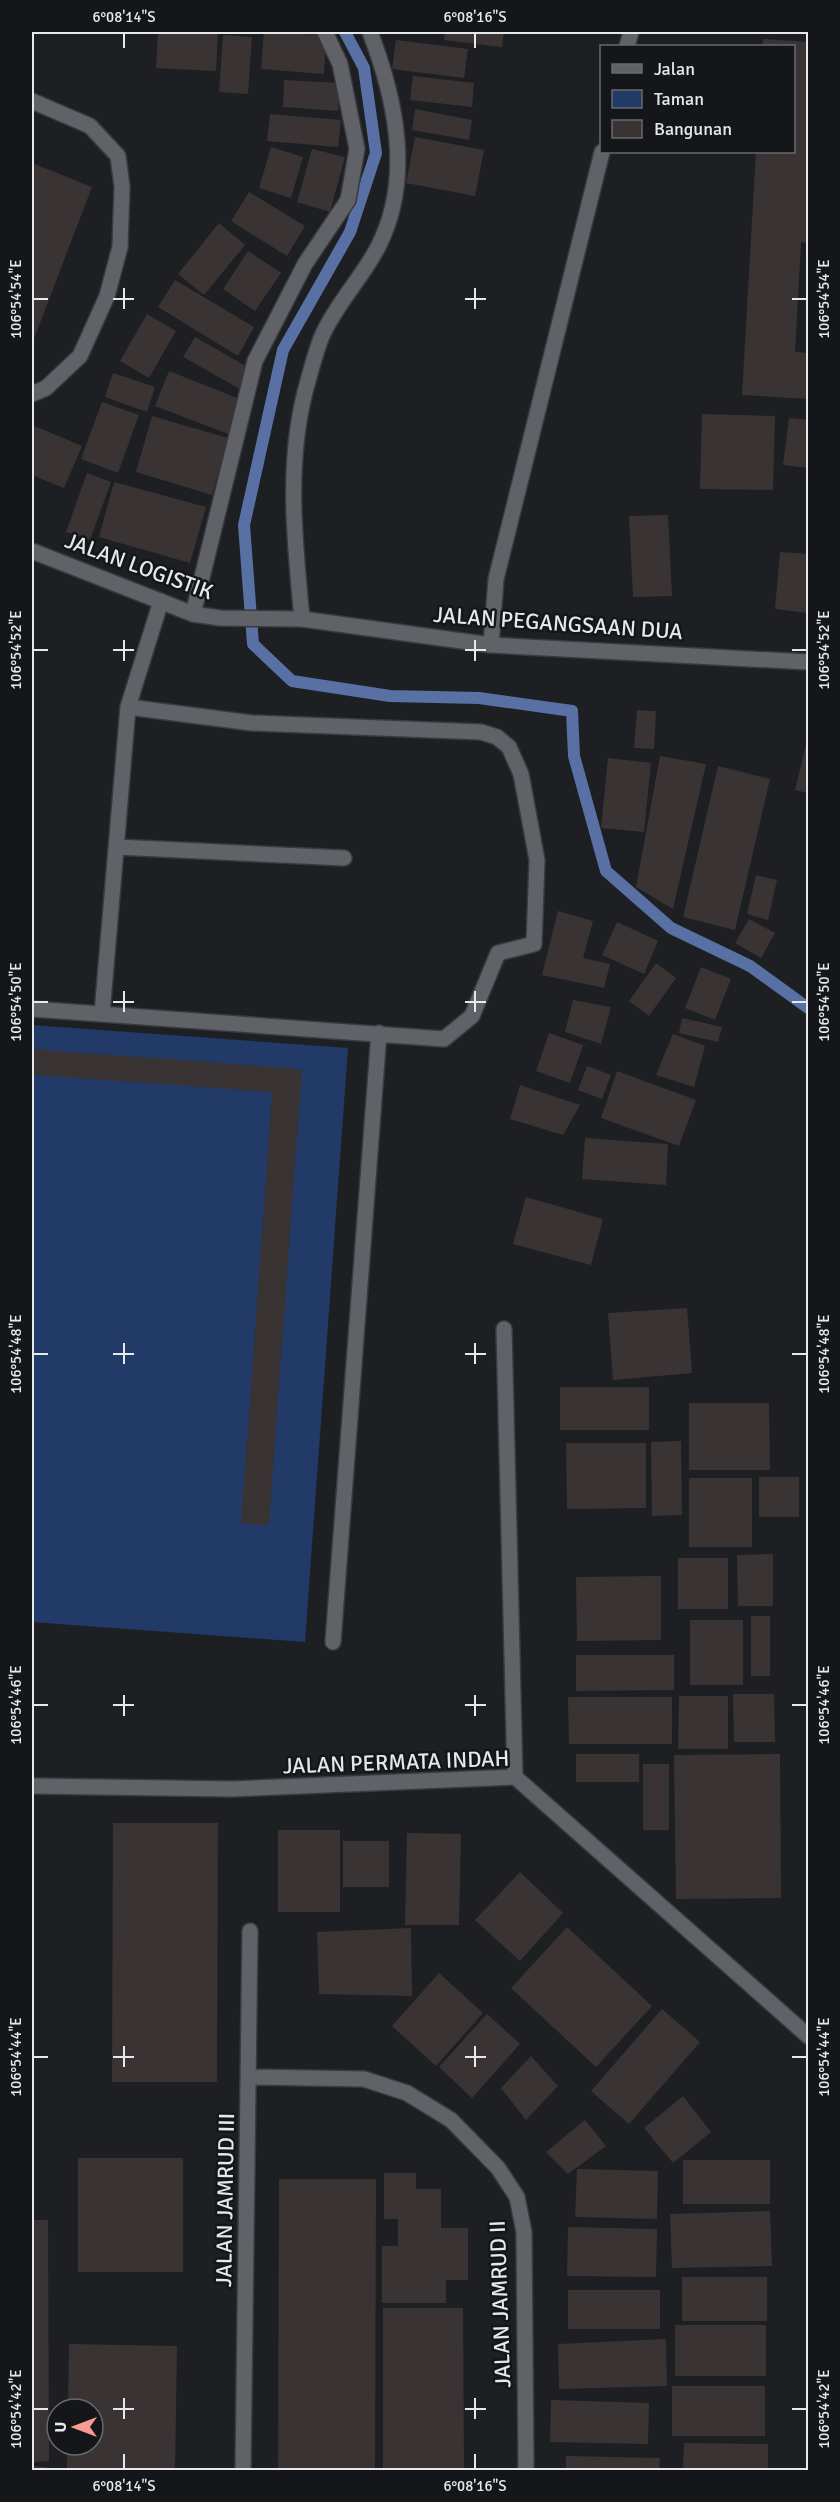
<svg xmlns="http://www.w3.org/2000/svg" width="840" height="2502" font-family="Signika,sans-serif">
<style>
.green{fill:#223a68}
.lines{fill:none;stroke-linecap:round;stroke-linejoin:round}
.stream{stroke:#5870a3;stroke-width:12}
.building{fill:#393433}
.lane-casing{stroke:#383a3d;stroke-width:18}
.street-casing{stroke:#383a3d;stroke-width:18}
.secondary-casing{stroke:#383a3d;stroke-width:18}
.lane{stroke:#606267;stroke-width:15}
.street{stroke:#606267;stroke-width:15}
.secondary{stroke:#606267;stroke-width:15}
.ticks{fill:none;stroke:#e6e8ea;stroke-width:2}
.labels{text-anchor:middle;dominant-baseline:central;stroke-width:5;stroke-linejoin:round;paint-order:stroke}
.street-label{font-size:22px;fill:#e6e8ea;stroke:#141619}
.neatline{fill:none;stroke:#e6e8ea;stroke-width:2}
.ticks-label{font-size:15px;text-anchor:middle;fill:#e6e8ea}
</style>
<rect width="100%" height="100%" fill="#1d1f23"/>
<path class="green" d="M32,1025L348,1048L305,1642L32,1622Z"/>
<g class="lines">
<path class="stream" d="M345,32L364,68L376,153L350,232L283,350L244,525L253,644L292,681L390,696L479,698L572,711L574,756L606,871L671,928L750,966L808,1008"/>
</g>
<path class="building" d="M158,32H218L216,71L156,68Z
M264,32L326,35L324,74L261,69Z
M445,32H504L502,47L444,40Z
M223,35L252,37L248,94L219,92Z
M763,39L808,42V243L801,242L795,352L808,353V399L742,395L756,152H794V46H762Z
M396,40L468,49L464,78L392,69Z
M413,76L474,83L472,107L410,100Z
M284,80L340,83L338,111L283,107Z
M415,109L472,120L469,140L412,130Z
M270,114L341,120L338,147L267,141Z
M415,137L484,150L475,196L406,183Z
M271,147L303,157L291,198L259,188Z
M312,149L345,157L330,212L297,202Z
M32,163L92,187L32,344Z
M249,192L305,226L287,256L231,221Z
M219,223L245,245L204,295L178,274Z
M248,251L281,273L255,311L223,289Z
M175,280L254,327L238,356L158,307Z
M147,314L176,331L149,378L120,361Z
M195,337L251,369L240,389L183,357Z
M169,371L245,401L231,435L155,406Z
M113,373L155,387L147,412L105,397Z
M102,402L139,415L118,473L81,459Z
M702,414L775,416L773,490L700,489Z
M152,416L228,438L212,495L136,472Z
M789,418L808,420V468L783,465Z
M32,425L82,446L64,488L32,475Z
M87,473L111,482L90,540L66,532Z
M114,482L206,507L190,563L99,537Z
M668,515L672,596L633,597L629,516Z
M780,552L808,554V613L775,609Z
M637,710L656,711L654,749L634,748Z
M808,736V793L795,790Z
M660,756L706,764L673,909L636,887Z
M608,758L651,763L644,832L601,828Z
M718,766L770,779L735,930L683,917Z
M756,875L777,880L768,920L747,914Z
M558,911L593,921L583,958L610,964L604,988L542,975Z
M749,919L775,933L761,958L735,943Z
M617,922L658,941L644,974L602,955Z
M656,963L676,978L649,1016L629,1001Z
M701,967L731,979L715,1020L685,1008Z
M573,1000L611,1007L601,1044L565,1032Z
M682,1018L722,1027L718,1042L679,1033Z
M549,1033L583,1045L570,1083L536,1071Z
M673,1034L705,1046L694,1087L656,1075Z
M32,1049L302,1069L269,1525L241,1523L272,1092L32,1075Z
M587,1066L611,1075L602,1099L578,1090Z
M617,1071L696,1100L679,1146L601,1118Z
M520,1085L580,1105L563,1135L510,1119Z
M585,1138L668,1144L666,1185L582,1179Z
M526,1197L603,1219L591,1265L513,1244Z
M687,1308L692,1373L613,1380L608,1313Z
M560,1387H649V1430H560Z
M689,1403H769L770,1470H689Z
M681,1441L682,1515L652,1516L651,1442Z
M566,1443H646V1508L567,1509Z
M759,1477H799V1517H759Z
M689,1478H752V1547H689Z
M773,1554V1606H738L737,1555Z
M678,1558H728V1609H678Z
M661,1576V1640L577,1641L576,1577Z
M751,1616H770V1676H751Z
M690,1620H743V1685H690Z
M576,1655H674V1690L576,1691Z
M733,1694H774L775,1742H734Z
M679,1696H728V1749H678Z
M568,1697H672V1744H569Z
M576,1754H639V1782H576Z
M780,1754L781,1898L676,1899L674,1755Z
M643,1764H669V1830H643Z
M113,1823H218L217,2082H112Z
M278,1830H340V1912H278Z
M407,1833L461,1834L459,1925H405Z
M343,1841H389V1887H343Z
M520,1872L563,1913L520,1961L475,1920Z
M567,1927L652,2006L596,2067L511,1988Z
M411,1928L412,1996L319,1994L317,1932Z
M439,1973L483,2013L436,2066L392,2026Z
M662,2009L700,2042L629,2124L591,2091Z
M487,2014L520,2044L472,2098L439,2067Z
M531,2056L558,2086L526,2120L501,2088Z
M683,2096L711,2132L673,2163L644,2128Z
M585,2120L606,2146L568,2174L546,2152Z
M78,2158H183V2272H78Z
M683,2160H770V2204H683Z
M577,2169L658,2171L657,2219L575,2217Z
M384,2173H416V2189H441V2228H468V2280H446V2303H382V2246H398V2219H384Z
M279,2179H376L375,2470H278Z
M770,2211L772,2266L672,2268L670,2214Z
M32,2220H48L49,2461L32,2462Z
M568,2227L657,2229L656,2277L567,2276Z
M682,2277H767V2321H682Z
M568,2290H660V2329H568Z
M383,2308H463L464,2470H383Z
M675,2325H766V2376H675Z
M666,2339L667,2386L559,2389L558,2344Z
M69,2344L177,2346L175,2470H67V2445H93V2409H68Z
M672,2386H765V2436H672Z
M551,2400L649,2403L648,2444L550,2442Z
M684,2443L768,2444V2470H683Z
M566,2456L660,2458L659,2470H566Z
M32,2466L47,2467V2470H32Z"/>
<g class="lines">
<g class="lane-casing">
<path id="lane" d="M627,46L631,32
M32,101L90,126L118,156L122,187L120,247L107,296L80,356L46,388L32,394
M491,645L496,579L602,152
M117,847L344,858
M32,1009L444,1039L472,1016L498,953L534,944L537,860L521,774L509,747L497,737L481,732L252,723L128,707
M102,1014L128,707L161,601
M333,1642L379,1033"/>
</g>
<g class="street-casing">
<path id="street" d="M193,614L255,361L305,264L348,200L357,149L340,64L325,32
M302,619C295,544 286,467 305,392C310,374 315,353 322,336C336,304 362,278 378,247C413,179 396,100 370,32
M504,1329L515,1777
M32,1786L232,1789L515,1777L808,2036
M250,2077L364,2079L407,2093L451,2120L498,2168L517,2197L524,2232L526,2470
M243,2470L250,1931"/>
</g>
<g class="secondary-casing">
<path id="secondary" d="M32,551L193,614L220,618L302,619L491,645L808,662"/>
</g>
<use href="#lane" class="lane"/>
<use href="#street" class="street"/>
<use href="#secondary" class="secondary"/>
</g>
<path class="ticks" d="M124,33V48M475,33V48M124,288V309M475,288V309M33,299H48M113,299H134M465,299H486M792,299H807M124,640V661M475,640V661M33,650H48M113,650H134M465,650H486M792,650H807M124,991V1012M475,991V1012M33,1002H48M113,1002H134M465,1002H486M792,1002H807M124,1343V1364M475,1343V1364M33,1354H48M113,1354H134M465,1354H486M792,1354H807M124,1695V1716M475,1695V1716M33,1705H48M113,1705H134M465,1705H486M792,1705H807M124,2046V2067M475,2046V2067M33,2057H48M113,2057H134M465,2057H486M792,2057H807M124,2398V2419M475,2398V2419M33,2409H48M113,2409H134M465,2409H486M792,2409H807M124,2454V2469M475,2454V2469"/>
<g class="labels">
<g class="street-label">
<text transform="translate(139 566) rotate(20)">JALAN LOGISTIK</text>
<text transform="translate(558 623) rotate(4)">JALAN PEGANGSAAN DUA</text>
<text transform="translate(396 1762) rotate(-2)">JALAN PERMATA INDAH</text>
<text transform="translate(225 2200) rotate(-89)">JALAN JAMRUD III</text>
<text transform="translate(500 2304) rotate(-92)">JALAN JAMRUD II</text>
</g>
</g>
<rect width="840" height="2502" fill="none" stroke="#141619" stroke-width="66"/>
<rect x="600" y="45" width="195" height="108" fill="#141619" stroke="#686a6d" stroke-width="1.5"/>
<rect x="612" y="64" width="30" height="9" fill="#606267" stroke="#686a6d" stroke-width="1.5"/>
<text x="654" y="75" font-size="18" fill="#e6e8ea">Jalan</text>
<rect x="612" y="90" width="30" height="18" fill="#223a68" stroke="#686a6d" stroke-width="1.5"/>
<text x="654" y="105" font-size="18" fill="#e6e8ea">Taman</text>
<rect x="612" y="120" width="30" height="18" fill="#393433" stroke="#686a6d" stroke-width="1.5"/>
<text x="654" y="135" font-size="18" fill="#e6e8ea">Bangunan</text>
<g transform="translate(75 2427) rotate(270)"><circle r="28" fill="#141619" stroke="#686a6d" stroke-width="1.5"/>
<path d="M0-4.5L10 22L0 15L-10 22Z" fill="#f59c90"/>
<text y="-9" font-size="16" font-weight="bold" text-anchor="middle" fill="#e6e8ea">U</text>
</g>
<rect x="33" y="33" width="774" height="2436" class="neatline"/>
<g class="ticks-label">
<text x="124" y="22">6°08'14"S</text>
<text x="475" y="22">6°08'16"S</text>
<text transform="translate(824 299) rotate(-90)" y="5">106°54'54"E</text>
<text transform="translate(16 299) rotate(-90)" y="5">106°54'54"E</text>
<text transform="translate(824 650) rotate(-90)" y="5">106°54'52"E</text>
<text transform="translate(16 650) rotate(-90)" y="5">106°54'52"E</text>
<text transform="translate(824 1002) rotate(-90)" y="5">106°54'50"E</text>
<text transform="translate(16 1002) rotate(-90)" y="5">106°54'50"E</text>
<text transform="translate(824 1354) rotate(-90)" y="5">106°54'48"E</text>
<text transform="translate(16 1354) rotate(-90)" y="5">106°54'48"E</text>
<text transform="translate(824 1705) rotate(-90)" y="5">106°54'46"E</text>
<text transform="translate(16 1705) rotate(-90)" y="5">106°54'46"E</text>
<text transform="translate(16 2057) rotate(-90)" y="5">106°54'44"E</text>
<text transform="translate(824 2057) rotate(-90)" y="5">106°54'44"E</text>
<text transform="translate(16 2409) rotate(-90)" y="5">106°54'42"E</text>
<text transform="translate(824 2409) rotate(-90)" y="5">106°54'42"E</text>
<text x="124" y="2491">6°08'14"S</text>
<text x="475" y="2491">6°08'16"S</text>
</g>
</svg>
